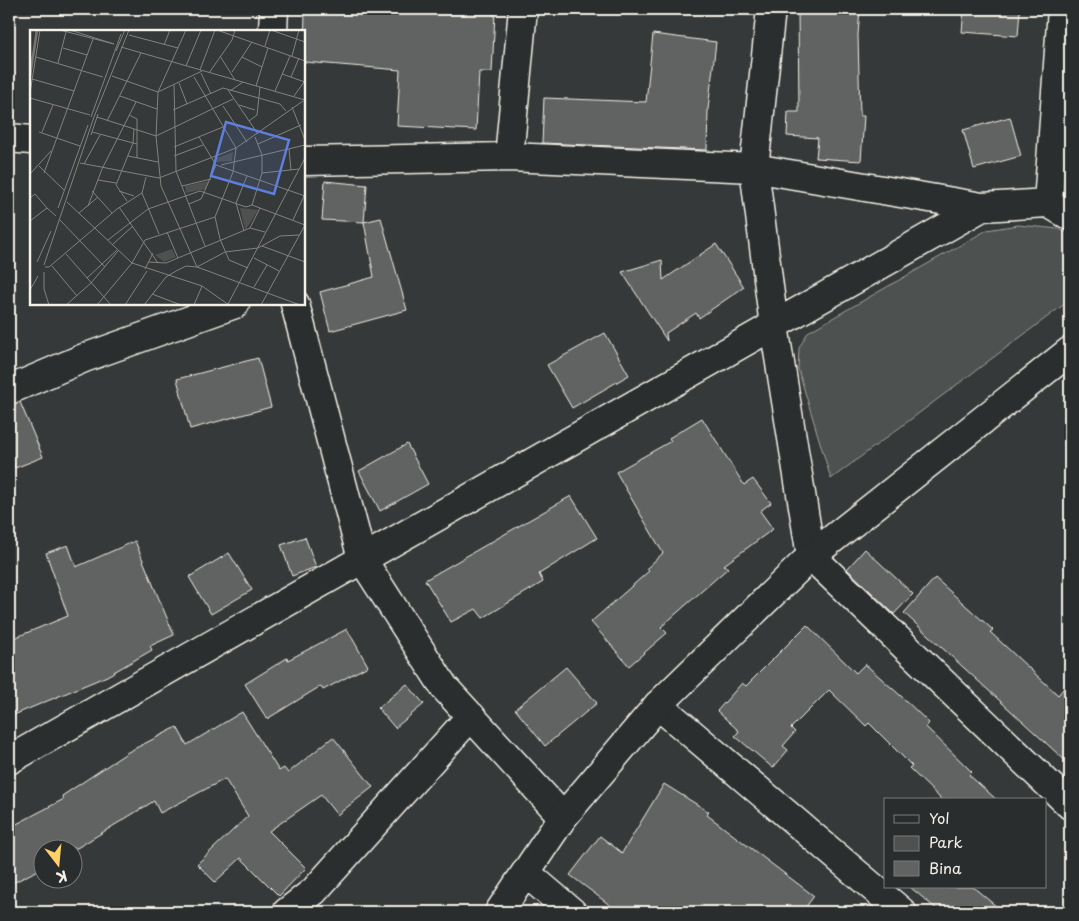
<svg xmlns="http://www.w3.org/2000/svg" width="1079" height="921" font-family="'Playpen Sans',sans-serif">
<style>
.green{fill:#4e514f;stroke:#a1a19c}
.building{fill:#616362;stroke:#f4f1e8}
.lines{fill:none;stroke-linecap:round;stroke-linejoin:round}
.minor-casing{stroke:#f4f1e8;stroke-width:31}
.tertiary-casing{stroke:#f4f1e8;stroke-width:31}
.minor{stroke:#2a2d2e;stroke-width:28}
.tertiary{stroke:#2a2d2e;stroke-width:28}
.inset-river{fill:none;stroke:#757572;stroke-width:2.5}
.inset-road{fill:none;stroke:#82837f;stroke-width:1}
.view{fill:#5e7fdd;fill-opacity:0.15;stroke:#5e7fdd;stroke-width:2.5}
.inset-edge{fill:none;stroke:#f4f1e8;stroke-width:2.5}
</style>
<rect width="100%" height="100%" fill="#363939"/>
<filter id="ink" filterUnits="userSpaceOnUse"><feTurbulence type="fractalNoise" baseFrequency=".02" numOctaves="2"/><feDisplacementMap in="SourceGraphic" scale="10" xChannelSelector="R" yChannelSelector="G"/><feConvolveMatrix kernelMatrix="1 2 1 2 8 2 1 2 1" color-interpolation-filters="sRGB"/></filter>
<g filter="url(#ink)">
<path class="green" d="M1018,225L1059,229L1070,234V300L831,479L798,369L799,348L808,332L987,230Z"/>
<path class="building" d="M305,9H478V13H495L492,72H479L476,130L397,126L400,70L304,62Z
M798,9H860L858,35L860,116H864L861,161L816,158L818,138L787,136L788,112H799Z
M964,9H1020L1018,36L962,32Z
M653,34L716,42L708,109L707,150L542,143L544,98L646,102Z
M1010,117L1021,156L974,169L963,130Z
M325,181L367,185L364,222L381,218L407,310L330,331L320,292L374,277L364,222L322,220Z
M716,244L744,287L699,318L696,313L666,333L667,341L622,272L662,260L663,280Z
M605,333L629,375L572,408L547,365Z
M258,358L271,407L190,429L177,379Z
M20,402L43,457L15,468L9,454V405Z
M702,418L744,485L753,479L771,503L760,511L773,529L724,565L728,568L661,627L667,633L629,666L591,622L649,571L647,568L663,553L616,472L671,441L669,438Z
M407,444L428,484L380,511L359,471Z
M571,496L597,538L539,574L543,582L483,618L476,609L451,622L425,580Z
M305,537L316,567L292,576L281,545Z
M135,541L174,635L150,646L152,650L107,676L9,717V640L68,616L46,553L68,545L76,567Z
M865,549L913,594L894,614L847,569Z
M229,553L252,590L211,614L189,577Z
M935,578L993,630L990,632L1058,695L1070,681V765L904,613Z
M807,625L856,673L865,664L901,696L929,723L926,727L972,772L969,775L997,800H942L909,768L912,766L869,723L866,726L829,690L791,728L795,732L783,746L788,750L773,768L735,736L739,731L717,711L742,683L746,686Z
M347,629L368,666L323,690L321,686L267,719L245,684L287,658L288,660Z
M566,667L597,703L545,746L515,709Z
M407,684L424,704L395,728L378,708Z
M242,712L279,771L284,768L288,773L333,737L373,787L337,815L321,795L269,831L306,868L279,896L241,858L215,882L197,864L248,816L225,779L160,813L154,801L77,848H42V868L9,885V828L64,799L62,796L128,752L177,727L187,745Z
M664,784L709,812L707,815L814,896L802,912H619L570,875L600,836L622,853Z
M910,887H973L1003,912H940Z"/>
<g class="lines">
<g class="minor-casing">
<path id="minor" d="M771,9L754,168L774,326L811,556L1070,805
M273,31L274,9
M9,138L31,140
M509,157L523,9
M304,161L509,157L754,168L982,207L1048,203L1070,216
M1048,203L1062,9
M295,304L362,559L444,687L563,817
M9,390L84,358L235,304
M658,705L902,912
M9,760L982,207
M526,873L572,912
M287,912L314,891L471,716"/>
</g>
<g class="tertiary-casing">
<path id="tertiary" d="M499,912L563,817L658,705L811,556L1070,351"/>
</g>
<use href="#minor" class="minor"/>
<use href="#tertiary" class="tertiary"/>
</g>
</g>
<g transform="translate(30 30)">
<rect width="275" height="275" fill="#363939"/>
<path d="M203,122L202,131L184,132L185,129ZM179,151L176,159L156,163L155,156ZM210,178L228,180L217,198L215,199ZM142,219L146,227L134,232L125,225Z" fill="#4e514f"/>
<path class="inset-river" d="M0,46L7,0"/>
<path class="inset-road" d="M30,0L84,14M40,0L84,14M156,0L128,62L126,106L131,156L167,237L270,275M187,0L275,31M241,0L275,12M99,5L148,18M134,15L140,0M235,16L240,0M91,17L275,70M33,18L57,25M86,21L95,0M190,26L205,50M262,26L269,0M6,27L73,47M212,27L232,37M28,33L36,2M156,36L171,0M170,40L185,0M202,42L222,12M171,43L181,64M179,43L202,10L205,0M252,44L275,52M82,46L128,62L172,41M164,47L206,118L203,142L185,187L190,209L199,230L218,238M261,47L269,28M2,49L44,61M149,53L157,74M144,55L146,141L175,216M226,56L238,18M198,60L228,104M200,61L213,52M245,61L260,26M0,63L10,0M90,66L127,79M264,66L274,52M0,68L60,85M209,75L225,80M193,76L217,112M262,77L275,110M143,80L193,58L250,74L256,81M99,85L107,89V128M61,87L91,4M67,87L126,106L203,69M77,91L111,23M219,91L227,85L230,57M9,102L50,116M12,102L23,75M62,102L107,114M61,105L68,84M169,107L186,135L275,166M228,114L271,95M144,117L193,97M259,119L261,140M98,126L128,132M144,126L173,115M50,133L129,148L206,118L273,71M54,134L70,105M191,135L275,115M9,136L34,160M14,143L63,9M232,143L269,139M0,144L21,121M68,150L86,153M152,156L181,149M62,161L82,183M89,161L104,166M112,163L129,204M0,168L5,164L17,178M97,171L86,155L103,113L104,99M37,172L102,233L172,256L199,275M159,174L171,169L186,135M222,175L232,143V125L225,107M58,176L72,139L106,72M89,177L128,233M28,178L58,95M49,183L68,167M29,189L75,237M263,190L274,166M0,191L17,178L26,186M220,198L235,202M214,201L206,173L217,146M137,202L148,228M78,210L118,179L170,161L216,177L222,175L275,195M82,215L103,196M232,216L275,232M36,224L81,275M224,228L249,241M7,232L21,201M119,232L136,233L220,198L230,178M14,235L64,87L99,0M22,236L47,266M15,237H19L87,179L112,163L116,147M115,239L123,223M14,242V259L19,275M57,248L87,220M224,257L237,235M0,260L8,246M122,264L151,275M198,274L275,128M36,275L61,253L88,221M67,275L102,233L115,210L185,187M95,275L117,241M114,275L136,247L146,241L156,236L167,237L195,222L228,218L250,206L269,205M164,275L172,256M231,275L275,195"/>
<path class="view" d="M196,92L259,110L244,164L181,146Z"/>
<rect width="275" height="275" class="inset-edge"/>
</g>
<rect width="1079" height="921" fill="none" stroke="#2a2d2e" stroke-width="30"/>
<rect x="15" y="15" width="1049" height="891" fill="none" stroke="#f4f1e8" stroke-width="2" filter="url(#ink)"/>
<rect x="884" y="798" width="162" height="90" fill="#2a2d2e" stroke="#7b7b78"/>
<rect x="894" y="815" width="25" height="8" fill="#2a2d2e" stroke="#7b7b78"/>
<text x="929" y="824" font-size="15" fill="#f4f1e8">Yol</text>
<rect x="894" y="836" width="25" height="15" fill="#4e514f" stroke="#7b7b78"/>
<text x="929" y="848" font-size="15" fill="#f4f1e8">Park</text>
<rect x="894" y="861" width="25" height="15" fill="#616362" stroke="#7b7b78"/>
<text x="929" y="874" font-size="15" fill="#f4f1e8">Bina</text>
<g transform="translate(58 864) rotate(164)"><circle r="24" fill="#2a2d2e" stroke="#7b7b78"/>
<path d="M0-4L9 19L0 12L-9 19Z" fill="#ffd166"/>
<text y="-8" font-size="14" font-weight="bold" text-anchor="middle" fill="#f4f1e8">K</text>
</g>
</svg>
